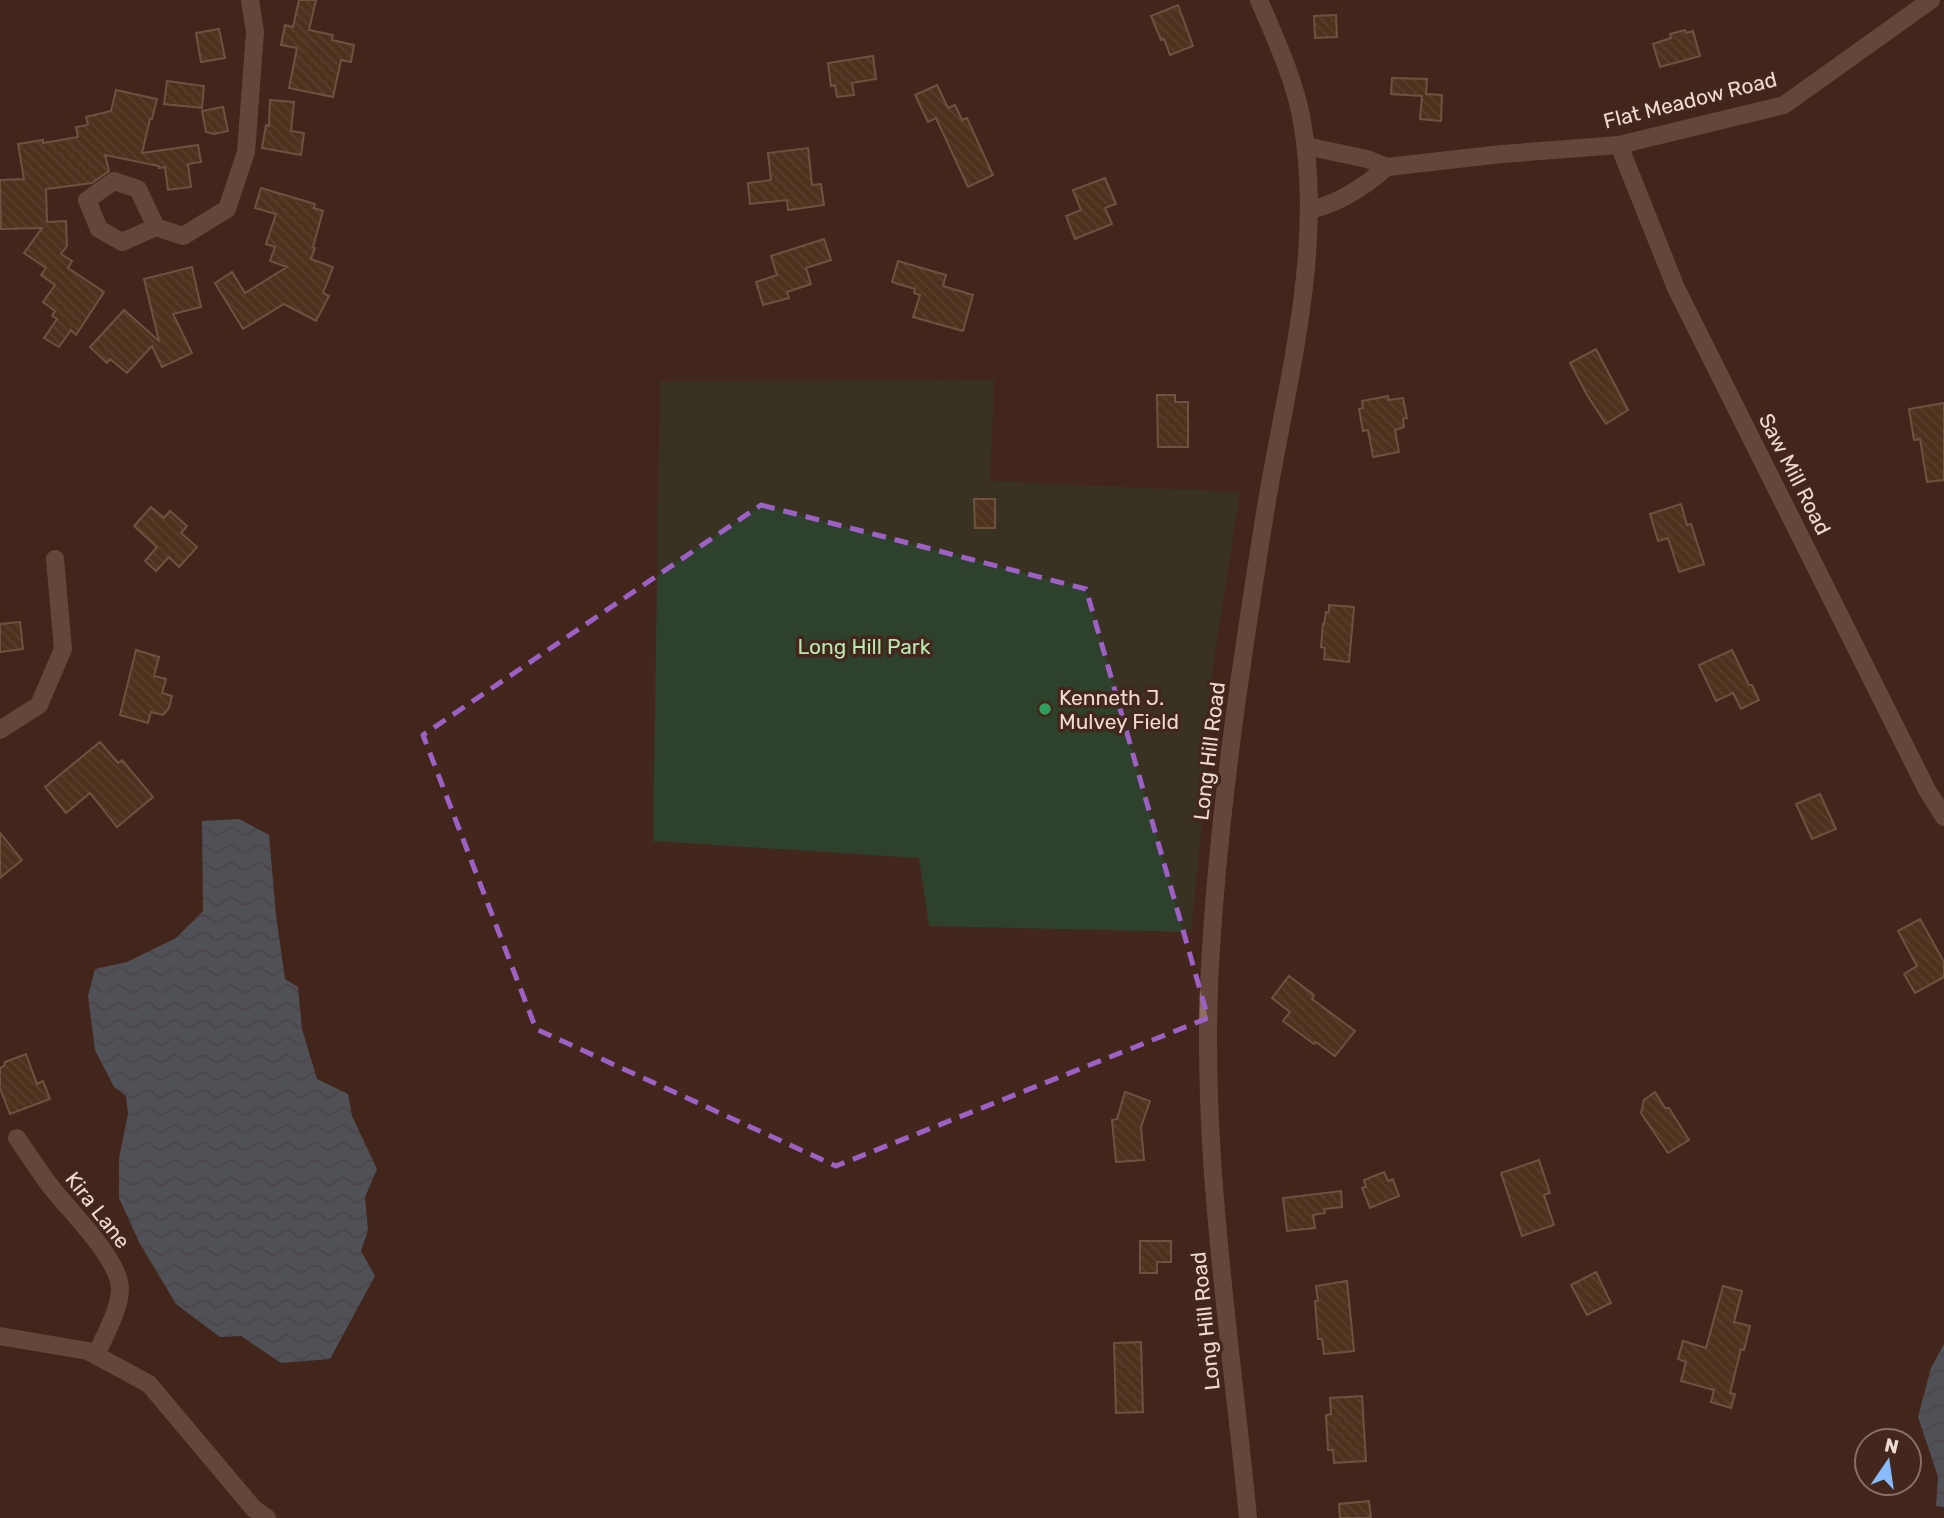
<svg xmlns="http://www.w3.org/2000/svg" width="1944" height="1518" font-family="Rubik,sans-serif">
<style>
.green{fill:#2e412c}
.water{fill:url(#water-waves)}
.building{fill:url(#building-back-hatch);stroke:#a0876e;stroke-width:2}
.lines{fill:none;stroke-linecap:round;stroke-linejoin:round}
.minor{stroke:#8e6e60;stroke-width:18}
.marked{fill:none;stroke:#9d60c5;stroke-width:5;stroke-dasharray:14 9;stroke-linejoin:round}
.leisure-dot{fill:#2e9e5b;stroke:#43271c;stroke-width:2.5}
.labels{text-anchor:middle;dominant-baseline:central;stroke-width:7;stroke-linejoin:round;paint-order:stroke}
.street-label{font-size:21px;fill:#eddad3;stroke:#43271c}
.park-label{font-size:21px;fill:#b8e9b1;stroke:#43271c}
.poi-label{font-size:21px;fill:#eddad3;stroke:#43271c;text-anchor:start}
</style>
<defs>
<pattern id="water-waves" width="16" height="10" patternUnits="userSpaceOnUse" patternTransform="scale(1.75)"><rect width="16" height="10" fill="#5f83a0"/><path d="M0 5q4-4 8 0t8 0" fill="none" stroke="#576c7e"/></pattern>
<pattern id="building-back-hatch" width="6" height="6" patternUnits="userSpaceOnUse" patternTransform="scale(1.75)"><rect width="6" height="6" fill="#5e4122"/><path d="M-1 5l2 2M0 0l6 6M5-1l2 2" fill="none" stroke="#755c41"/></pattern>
</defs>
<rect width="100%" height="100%" fill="#43271c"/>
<path class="green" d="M994,380L990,481L1240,492L1213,665L1203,811L1191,932L929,926L919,858L653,841L660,381Z"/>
<path class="water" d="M239,819L269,835L276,915L285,979L298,987L302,1029L317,1079L348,1094L352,1116L377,1169L365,1197L368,1230L361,1251L375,1276L330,1359L281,1363L241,1336L220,1337L176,1304L139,1242L119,1198V1158L128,1114L126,1096L114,1087L95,1050L88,996L95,969L127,962L176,938L203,911L202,821Z
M1944,1344V1507L1936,1506L1938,1477L1918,1417L1931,1368Z"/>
<path class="building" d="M299,0H316L309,30L333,35L332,40L354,45L351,62L341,60L333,97L289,88L297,48L281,45L285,25L293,27Z
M1178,5L1193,46L1170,55L1164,39L1161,40L1151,16Z
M1336,15L1337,37L1315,38L1314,16Z
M219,29L225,58L201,62L196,33Z
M1685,30L1686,33L1693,31L1700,56L1660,67L1653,44L1671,38L1670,34Z
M873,56L876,79L852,83L854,95L837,97L835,85L831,86L828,63Z
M1392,78L1427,79L1426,94L1442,95L1441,121L1420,119L1422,96L1391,94Z
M167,81L204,86L202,108L164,104Z
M937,85L948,108L955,105L962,120L967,118L993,175L968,187L936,118L928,122L915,95Z
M116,90L157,99L152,119H150L142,153L198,145L201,162L188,164L191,187L168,190L165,167L159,168V166L105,155L109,171L92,183L46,189L47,222L66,221L67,246L61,254L72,261L68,268L104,292L76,335L71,330L59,347L44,338L57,319L52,316L55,311L43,302L55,285L41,275L46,268L24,253L42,228L1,229L0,180L24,179L18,144L43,140V143L78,137L76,127L88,125L86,117L111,111Z
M270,100L294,102L291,131L304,133L301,155L262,148L266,125L269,126Z
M223,107L228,131L214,134L206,132L202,111Z
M808,148L812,185L821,184L824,205L788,210L787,200L750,204L748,183L771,180L768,153Z
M1105,178L1116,204L1105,208L1112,224L1075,239L1066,216L1081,210L1073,190Z
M261,188L315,204L314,208L323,211L313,247L315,248L311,259L333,267L323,293L329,296L316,321L284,304L243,329L215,283L232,272L245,293L287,267L270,261L275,247L266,244L276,214L255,208Z
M824,239L831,260L806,268L811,284L787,292L789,298L763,305L756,282L777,275L771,256Z
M898,261L946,275L943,286L973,295L963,331L913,317L920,295L914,293L915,289L892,282Z
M192,267L201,307L173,314L192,353L162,367L152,346L127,373L110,359L107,363L90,347L124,310L159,341L144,279Z
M1596,349L1628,410L1606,424L1587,395L1570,363Z
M1157,395H1175V402H1188V447H1158Z
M1388,396L1389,400L1403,398L1407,418L1403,419L1404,427L1395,430L1399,452L1373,457L1368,430L1363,431L1359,409L1363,408L1362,401Z
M1944,403V480L1927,482L1920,439L1914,440L1909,409Z
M974,499H995V528H975Z
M1681,504L1687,525L1691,524L1704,564L1679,572L1668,538L1658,541L1650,514Z
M151,507L164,518L170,511L187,526L181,533L197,547L179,567L169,557L156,571L145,561L157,547L134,526Z
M1329,605L1354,607L1349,662L1324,659L1325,648L1321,647L1323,624H1324L1326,612H1329Z
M20,622L23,649L0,652V624Z
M136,650L159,657L154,676L166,679L162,693L172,696L169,708L163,715L151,712L148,723L120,715Z
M1732,650L1749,685H1752L1759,700L1741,709L1733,693L1716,701L1699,665Z
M100,742L118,763L122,760L153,797L117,827L90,793L66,813L45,787Z
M1820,794L1836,829L1812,839L1796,804Z
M0,833L22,860L0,878Z
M1920,919L1944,962V977L1915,993L1904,974L1917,966L1898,931Z
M1289,976L1314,995L1312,999L1355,1031L1335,1056L1316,1042L1314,1044L1283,1021L1290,1012L1272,998Z
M26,1054L37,1084L43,1081L50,1099L10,1114L0,1088V1068L4,1066L5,1062Z
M1125,1092L1150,1101L1141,1127L1144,1160L1116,1162L1112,1120L1117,1119Z
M1655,1092L1665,1108H1669L1689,1140L1668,1153L1641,1113L1644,1100Z
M1539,1160L1550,1193L1544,1195L1554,1225L1522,1236L1501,1173Z
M1384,1172L1388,1181L1393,1179L1399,1196L1370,1208L1362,1188L1366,1187L1364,1180Z
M1341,1191L1342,1207L1324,1209L1325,1213L1313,1215L1315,1228L1287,1231L1283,1198Z
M1140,1241H1171V1262H1157V1273H1140Z
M1596,1272L1611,1303L1587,1315L1571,1285Z
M1347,1281L1354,1351L1324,1354L1322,1339H1318L1315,1301H1318L1316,1286Z
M1723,1286L1742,1291L1734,1322L1750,1326L1744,1350L1741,1349L1730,1393L1735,1394L1731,1408L1711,1402L1714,1390L1681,1381L1686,1362L1678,1359L1683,1341L1706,1348Z
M1141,1342L1143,1412L1116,1413L1114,1343Z
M1362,1396L1366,1461L1334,1463L1333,1450H1328L1326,1415L1331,1414L1330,1398Z
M1369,1501L1371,1518H1340L1339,1504Z"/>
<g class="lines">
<path class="minor" d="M1619,145L1676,288L1927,790L1944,817
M1306,146L1367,159L1387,167L1502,154L1619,145L1784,105L1931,0
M1309,210C1339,204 1364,187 1387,167
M156,227L138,189L114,181L87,200L99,229L122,242L156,227L183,236L227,209L246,152L255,32L250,0
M0,730L39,705L63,649L55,559
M17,1138C28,1154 39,1171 51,1187C70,1211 120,1260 120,1289C120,1309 104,1337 96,1355
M0,1336L88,1351L149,1384L254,1509L267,1518
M1248,1518C1230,1329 1198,1139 1211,949C1220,803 1242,658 1265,513C1286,383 1326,248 1301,116C1293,76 1275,38 1259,0"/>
</g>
<path d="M0 0H1944V1518H0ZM761,505L1086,589L1208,1018L836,1166L536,1029L423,735Z" fill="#43271c" fill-opacity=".55" fill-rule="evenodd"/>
<path class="marked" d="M761,505L1086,589L1208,1018L836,1166L536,1029L423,735Z"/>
<circle class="leisure-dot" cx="1045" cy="709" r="7"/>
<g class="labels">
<g class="street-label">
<text transform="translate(1690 100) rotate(-14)">Flat Meadow Road</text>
<text transform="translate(1795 474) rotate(63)">Saw Mill Road</text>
<text transform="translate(1209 751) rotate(-83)">Long Hill Road</text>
<text transform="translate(98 1210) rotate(52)">Kira Lane</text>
<text transform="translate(1205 1321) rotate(-96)">Long Hill Road</text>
</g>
<g class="park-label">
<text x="864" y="646">Long Hill Park</text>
</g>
<g class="poi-label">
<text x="1059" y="697">Kenneth J.<tspan x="1059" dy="24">Mulvey Field</tspan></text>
</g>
</g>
<g transform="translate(1888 1462) rotate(13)"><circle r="33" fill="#43271c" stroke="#876f65" stroke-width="2"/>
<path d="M0-5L12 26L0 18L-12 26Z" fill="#87bbfc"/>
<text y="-10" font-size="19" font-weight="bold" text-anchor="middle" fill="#eddad3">N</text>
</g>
</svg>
